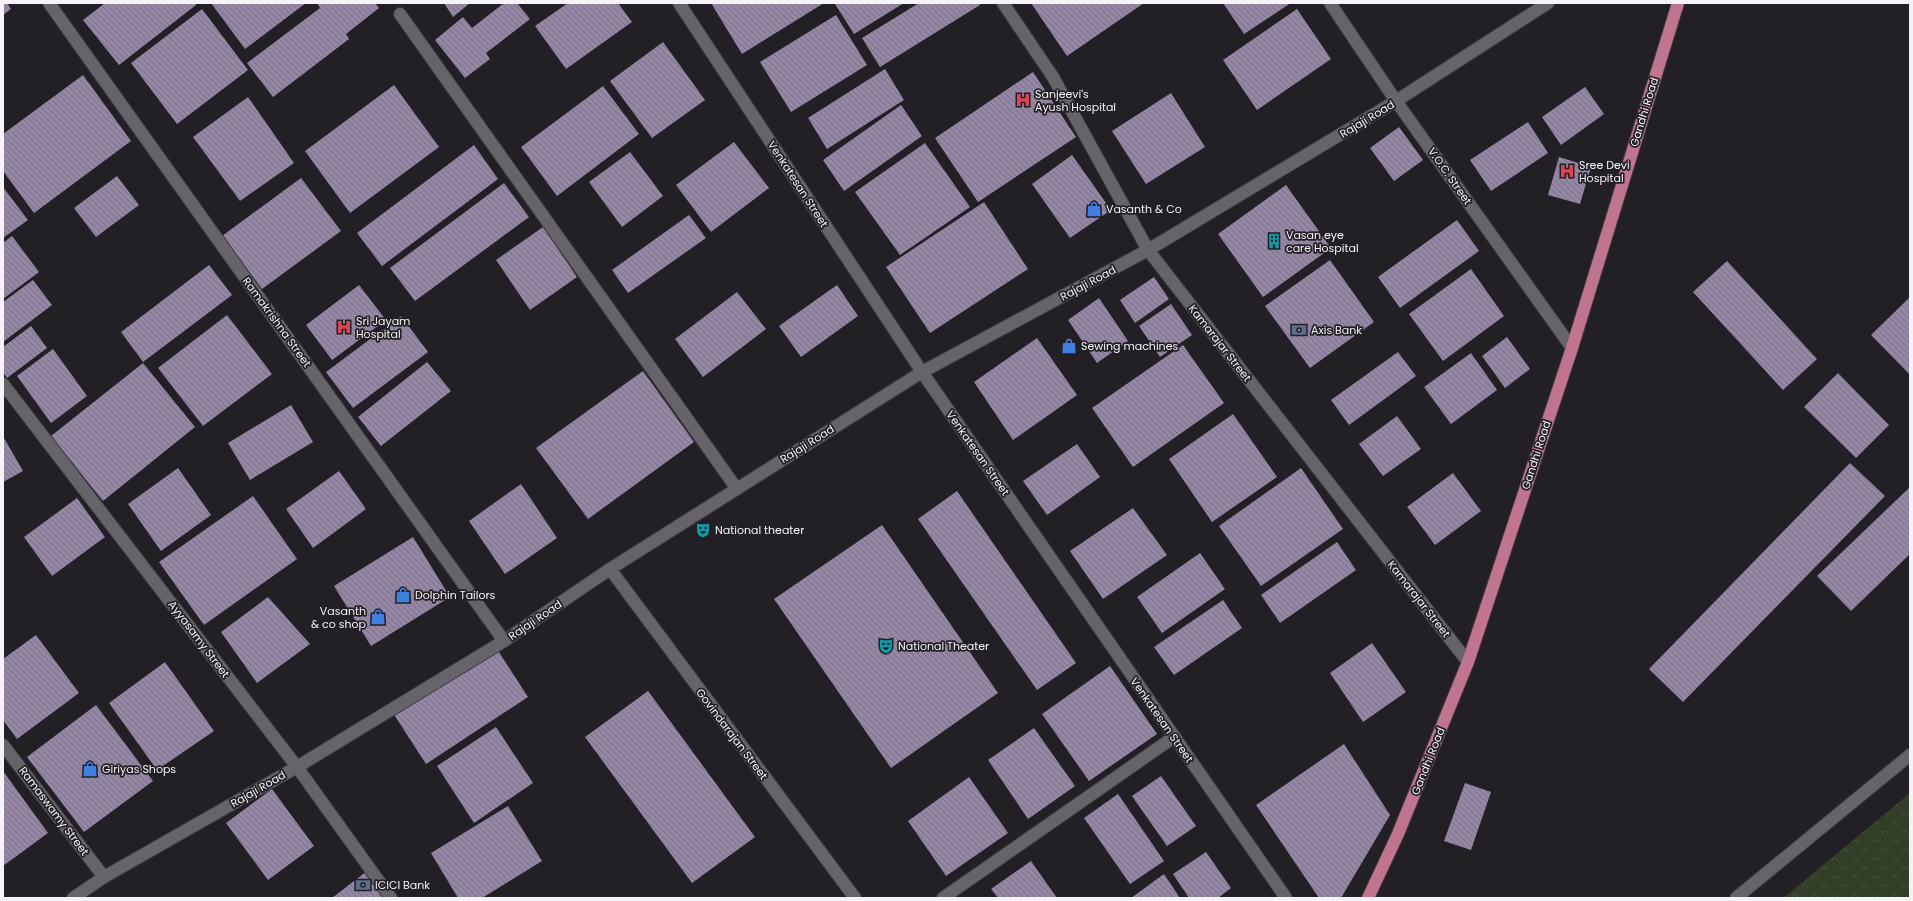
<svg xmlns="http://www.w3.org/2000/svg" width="1913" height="901" font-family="Poppins,sans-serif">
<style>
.forest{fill:url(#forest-crowns)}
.building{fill:url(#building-back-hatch)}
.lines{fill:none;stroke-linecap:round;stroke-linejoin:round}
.minor-casing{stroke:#3e3c41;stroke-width:14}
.major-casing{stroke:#3e3c41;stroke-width:14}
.minor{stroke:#66636a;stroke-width:12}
.major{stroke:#c0748f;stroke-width:12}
.labels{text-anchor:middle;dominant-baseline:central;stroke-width:3.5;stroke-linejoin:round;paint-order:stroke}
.poi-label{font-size:11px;fill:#f5f3f7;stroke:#221f25;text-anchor:start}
.street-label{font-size:11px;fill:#f5f3f7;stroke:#221f25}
</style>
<defs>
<pattern id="forest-crowns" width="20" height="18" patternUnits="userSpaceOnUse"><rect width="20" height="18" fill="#323e28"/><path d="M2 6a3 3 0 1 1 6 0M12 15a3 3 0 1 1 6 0" fill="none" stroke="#46513d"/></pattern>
<pattern id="building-back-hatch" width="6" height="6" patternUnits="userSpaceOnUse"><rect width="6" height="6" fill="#9586a6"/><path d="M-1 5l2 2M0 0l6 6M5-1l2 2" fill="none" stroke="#7b7186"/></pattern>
</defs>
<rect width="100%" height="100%" fill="#221f25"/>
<path class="forest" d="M1910,793V898H1783Z"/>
<path class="building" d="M3,3H7L11,9L3,15Z
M105,3H195L196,5L119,65L83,20Z
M211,3H306L245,49Z
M317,3H375L379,8L346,34L349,39L273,97L247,63L320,8Z
M444,3H470L453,17Z
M504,3H517L530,19L486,53L490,59L465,78L435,40L463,17L472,28Z
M568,3H618L632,22L566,69L535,26Z
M711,3H824L742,54Z
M837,3H904L854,34L835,4Z
M919,3H979L980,5L880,67L862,38Z
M1031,3H1144L1067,56Z
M1223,3H1291L1244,34Z
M202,9L248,70L177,124L131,63Z
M1297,9L1331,59L1257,110L1223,60Z
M836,15L867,65L791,112L760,62Z
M663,42L705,100L652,138L610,81Z
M885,69L904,100L827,149L808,118Z
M1033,72L1076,137L978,202L935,138Z
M83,75L131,141L34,213L3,171V134Z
M394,85L439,147L350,213L305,151Z
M603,86L639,134L557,196L521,147Z
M1585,87L1604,114L1561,145L1542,117Z
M1171,93L1205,147L1146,184L1112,131Z
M248,97L294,163L240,201L193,137Z
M901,105L922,136L844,191L823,160Z
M1528,122L1548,153L1491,191L1470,160Z
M1399,127L1423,160L1394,181L1370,148Z
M734,142L769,188L711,232L676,185Z
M925,143L970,207L900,255L855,192Z
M474,145L498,179L382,266L357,233Z
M630,152L663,196L622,227L589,182Z
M1072,155L1111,210L1070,238L1032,184Z
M1559,157L1591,167L1580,204L1548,195Z
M117,176L139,205L96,237L74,208Z
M301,178L341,231L262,289L222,236Z
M504,183L529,217L415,301L390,268Z
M1286,185L1331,248L1263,297L1218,234Z
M3,187L28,220L3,238Z
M984,202L1028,269L930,333L886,267Z
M689,215L706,238L628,293L612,270Z
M1457,220L1479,251L1400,308L1378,277Z
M543,227L577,277L530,310L496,260Z
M12,236L39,272L3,299V243Z
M1330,260L1374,322L1310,368L1265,306Z
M1727,261L1817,359L1783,390L1693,292Z
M209,265L232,295L143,362L121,332Z
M1471,269L1504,316L1443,361L1409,314Z
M1154,277L1169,299L1135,323L1120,300Z
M33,280L52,305L3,342V302Z
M359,285L386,320L332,360L306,325Z
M837,285L858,316L801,357L779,326Z
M737,292L766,329L703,377L675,339Z
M1910,297V375L1871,335Z
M1099,298L1128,341L1097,363L1068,320Z
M1171,304L1192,335L1160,357L1139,326Z
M227,315L272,374L203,426L158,368Z
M401,316L428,352L353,408L326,372Z
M31,326L47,348L7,378L3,372V347Z
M1507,337L1530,369L1505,388L1482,356Z
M1037,338L1077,395L1013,440L974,382Z
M1183,345L1224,403L1133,467L1092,408Z
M53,349L87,396L51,423L17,376Z
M1398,352L1416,376L1349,425L1331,400Z
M1471,353L1497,390L1451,424L1424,387Z
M427,362L451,391L381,446L358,417Z
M143,363L195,427L103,501L51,436Z
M643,371L694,442L588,519L536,448Z
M1838,373L1889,425L1856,458L1804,407Z
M291,405L313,442L250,480L228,443Z
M1233,414L1277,477L1212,522L1169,459Z
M1397,416L1421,449L1383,476L1359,444Z
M4,438L23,471L3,482V439Z
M1077,444L1100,477L1047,515L1023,481Z
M1850,463L1885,496L1683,702L1649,669Z
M178,468L211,515L161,551L128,504Z
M1301,468L1343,529L1261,586L1219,526Z
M339,471L366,509L313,548L286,509Z
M1453,473L1481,511L1435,545L1407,507Z
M521,484L557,538L505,574L469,521Z
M1910,487V554L1851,611L1817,576Z
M957,491L1076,663L1037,690L918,519Z
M253,496L297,559L204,625L159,562Z
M77,498L105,537L52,576L24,537Z
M1133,508L1167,555L1103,599L1070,551Z
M882,525L998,693L891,768L774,599Z
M413,537L450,597L371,646L334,586Z
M1337,542L1356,570L1280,623L1261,595Z
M1200,553L1225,589L1162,633L1137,597Z
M268,597L310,644L257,683L221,632Z
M1223,600L1242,628L1174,675L1154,647Z
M36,635L79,693L17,739L3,720V659Z
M1372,643L1406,692L1363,722L1330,673Z
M495,646L528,697L426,764L393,713Z
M165,662L214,731L157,770L109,703Z
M1110,666L1157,734L1089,781L1042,714Z
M648,691L755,837L692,883L585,737Z
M96,705L153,781L84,832L27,757Z
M496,727L533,783L474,823L437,766Z
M1034,728L1075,786L1028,819L988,760Z
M1344,744L1390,815L1341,898H1319L1256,805Z
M3,771L48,833L3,866Z
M1161,776L1196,826L1167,846L1132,796Z
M969,777L1008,833L946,876L908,821Z
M1465,783L1491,792L1471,850L1444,841Z
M272,789L314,846L268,880L226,823Z
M1118,794L1164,861L1130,884L1084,818Z
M508,806L542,861L482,898H458L431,853Z
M1206,852L1231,888L1218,898H1189L1173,874Z
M1031,861L1057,898H998L991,889Z
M367,871L387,898H332Z
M1164,874L1180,898H1131Z"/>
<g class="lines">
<g class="minor-casing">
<path id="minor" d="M49,3L504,641
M679,3L922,372L1286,898
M1003,3L1053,77L1148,250L1468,662
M1330,3L1396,101L1572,348
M400,14L737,489
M3,384L297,767L391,898
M610,569L855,898
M3,745L104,877
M73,898L104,877L297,767L504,641L610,569L922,372L1148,250L1396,101L1548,3
M943,898L1174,737
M1736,898L1910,755"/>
</g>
<g class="major-casing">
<path id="major" d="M1368,898L1398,834L1468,662L1572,348L1678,3"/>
</g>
<use href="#minor" class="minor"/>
<use href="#major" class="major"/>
</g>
<defs>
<g id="hospital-bare" transform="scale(1.2)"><path d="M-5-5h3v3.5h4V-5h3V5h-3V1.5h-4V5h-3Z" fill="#e0444e" stroke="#221f25" stroke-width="2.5" paint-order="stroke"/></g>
<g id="shop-bare" transform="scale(1.2)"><path d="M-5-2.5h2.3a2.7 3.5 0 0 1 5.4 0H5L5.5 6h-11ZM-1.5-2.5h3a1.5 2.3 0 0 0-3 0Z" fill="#3f7fe0" stroke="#221f25" stroke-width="2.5" paint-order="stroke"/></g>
<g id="building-bare" transform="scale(1.2)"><path d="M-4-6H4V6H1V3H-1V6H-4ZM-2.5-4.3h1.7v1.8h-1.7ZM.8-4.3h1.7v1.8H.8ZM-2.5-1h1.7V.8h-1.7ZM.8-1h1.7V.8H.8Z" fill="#0f9aa8" stroke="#221f25" stroke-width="2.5" paint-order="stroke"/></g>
<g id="bank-bare" transform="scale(1.2)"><path d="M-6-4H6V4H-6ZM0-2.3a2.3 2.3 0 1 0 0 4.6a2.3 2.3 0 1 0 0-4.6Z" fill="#5c6f8a" stroke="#221f25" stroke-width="2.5" paint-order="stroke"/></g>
<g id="theatre-bare" transform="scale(1.2)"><path d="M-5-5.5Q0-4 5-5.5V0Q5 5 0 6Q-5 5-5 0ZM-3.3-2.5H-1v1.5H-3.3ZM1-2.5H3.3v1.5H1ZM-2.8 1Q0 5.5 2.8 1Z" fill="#0f9aa8" stroke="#221f25" stroke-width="2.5" paint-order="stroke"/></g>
</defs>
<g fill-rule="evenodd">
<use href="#hospital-bare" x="1023" y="100"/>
<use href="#hospital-bare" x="1567" y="171"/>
<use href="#shop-bare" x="1094" y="209"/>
<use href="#building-bare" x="1274" y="241"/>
<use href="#hospital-bare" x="344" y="327"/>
<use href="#bank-bare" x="1299" y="330"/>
<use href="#shop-bare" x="1069" y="346"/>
<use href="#theatre-bare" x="703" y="530"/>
<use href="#shop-bare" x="403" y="595"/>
<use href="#shop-bare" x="378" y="617"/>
<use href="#theatre-bare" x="886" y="646"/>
<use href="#shop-bare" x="90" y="769"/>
<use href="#bank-bare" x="363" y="885"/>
</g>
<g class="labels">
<g class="poi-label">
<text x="1035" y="94">Sanjeevi's<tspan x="1035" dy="13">Ayush Hospital</tspan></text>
<text x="1579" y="165">Sree Devi<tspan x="1579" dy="13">Hospital</tspan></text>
<text x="1106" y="209">Vasanth &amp; Co</text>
<text x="1286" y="235">Vasan eye<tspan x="1286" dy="13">care Hospital</tspan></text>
<text x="356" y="321">Sri Jayam<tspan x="356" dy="13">Hospital</tspan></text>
<text x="1311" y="330">Axis Bank</text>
<text x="1081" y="346">Sewing machines</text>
<text x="715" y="530">National theater</text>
<text x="415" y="595">Dolphin Tailors</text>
<text x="366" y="611" text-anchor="end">Vasanth<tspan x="366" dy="13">&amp; co shop</tspan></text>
<text x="898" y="646">National Theater</text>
<text x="102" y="769">Giriyas Shops</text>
<text x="375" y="885">ICICI Bank</text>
</g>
<g class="street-label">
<text transform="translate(1644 112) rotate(-73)">Gandhi Road</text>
<text transform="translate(1367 119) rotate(-31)">Rajaji Road</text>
<text transform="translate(1450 176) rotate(55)">V.O.C. Street</text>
<text transform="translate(798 184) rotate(57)">Venkatesan Street</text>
<text transform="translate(1088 283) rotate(-28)">Rajaji Road</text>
<text transform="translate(277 322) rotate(54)">Ramakrishna Street</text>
<text transform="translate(1220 343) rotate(52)">Kamarajar Street</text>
<text transform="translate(807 444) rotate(-32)">Rajaji Road</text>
<text transform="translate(978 453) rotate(55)">Venkatesan Street</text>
<text transform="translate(1536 455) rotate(-72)">Gandhi Road</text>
<text transform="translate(1419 599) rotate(52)">Kamarajar Street</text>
<text transform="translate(535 620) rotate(-34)">Rajaji Road</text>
<text transform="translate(199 639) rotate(53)">Ayyasamy Street</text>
<text transform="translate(1162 720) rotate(55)">Venkatesan Street</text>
<text transform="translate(732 734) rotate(53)">Govindarajan Street</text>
<text transform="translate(1428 761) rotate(-68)">Gandhi Road</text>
<text transform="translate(258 789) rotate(-30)">Rajaji Road</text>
<text transform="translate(54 811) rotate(53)">Ramaswamy Street</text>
</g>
</g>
<rect width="1913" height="901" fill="none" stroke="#f5f3f7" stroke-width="8"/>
</svg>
